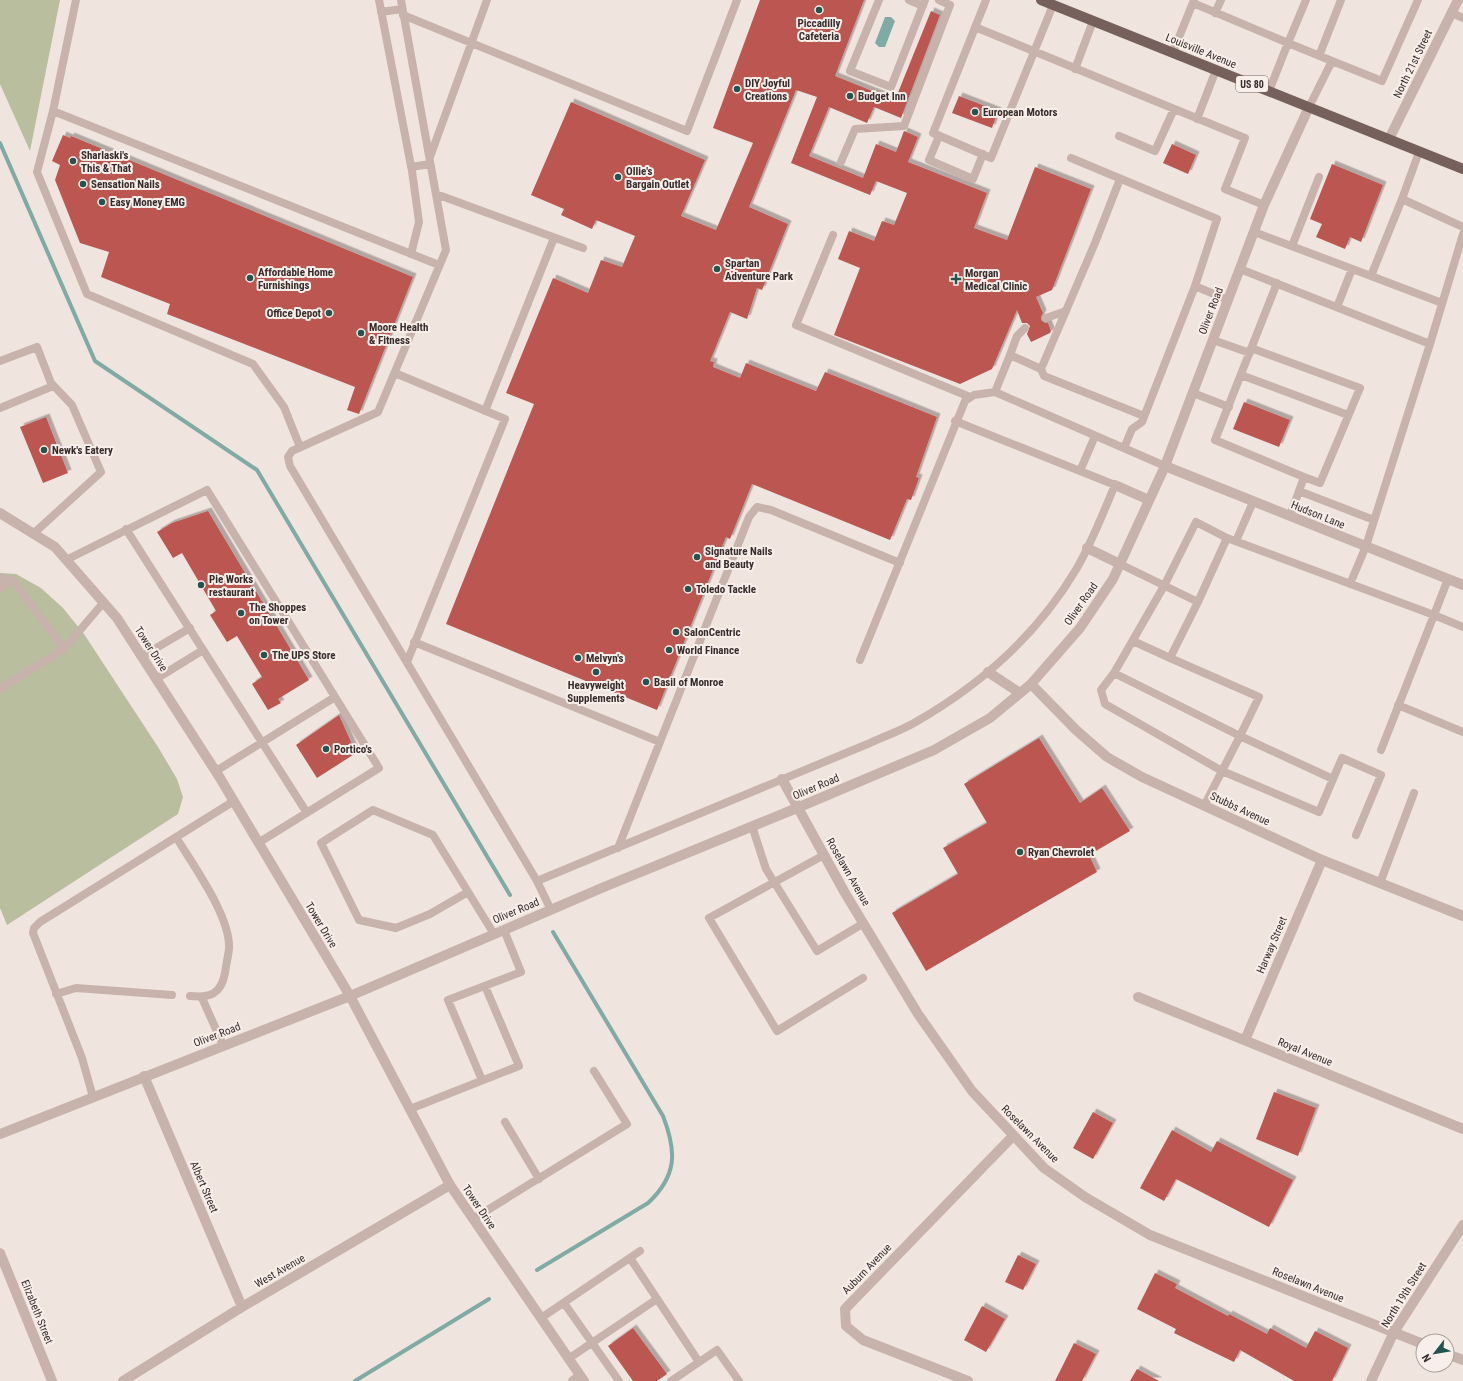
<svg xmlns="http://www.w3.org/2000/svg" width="1463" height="1381" font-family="'Roboto Condensed',sans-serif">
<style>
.green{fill:#b9be9f}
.water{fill:#80aba4}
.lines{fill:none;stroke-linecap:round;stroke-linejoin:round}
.stream{stroke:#80aba4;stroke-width:4}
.building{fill:#bb5751;filter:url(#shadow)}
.service{stroke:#c7b3ab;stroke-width:8}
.minor{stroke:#c7b3ab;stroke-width:10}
.tertiary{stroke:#c7b3ab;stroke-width:10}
.primary{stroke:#76605c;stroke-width:10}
.poi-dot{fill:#23544e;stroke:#f8efea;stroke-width:1.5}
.labels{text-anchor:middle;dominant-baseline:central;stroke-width:4;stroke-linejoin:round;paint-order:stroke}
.shield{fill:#f8efea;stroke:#706664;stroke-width:1}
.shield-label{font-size:10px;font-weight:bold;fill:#362b2a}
.poi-label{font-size:11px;font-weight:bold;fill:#362b2a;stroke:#f8efea;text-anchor:start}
.street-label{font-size:11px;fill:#362b2a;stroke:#f8efea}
</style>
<defs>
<filter id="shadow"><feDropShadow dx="3.5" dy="-3.5" stdDeviation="0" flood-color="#0004"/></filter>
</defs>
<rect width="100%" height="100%" fill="#f0e4de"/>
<path class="green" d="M0,0H60L30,151L0,84Z
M0,573L16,574L41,588L63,608L84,634L158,747L177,779L183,797L178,814L7,925L0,908Z"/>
<path class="water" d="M885,17H891L895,21L885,47H879L875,43Z"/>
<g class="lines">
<path class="stream" d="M0,143L95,361L257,470L510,895
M537,1270L648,1203C677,1176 677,1152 663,1116L553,932
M355,1381L489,1299"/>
</g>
<path class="building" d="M760,0H864L835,76L895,100L931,11L940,15L901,118L874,107L867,123L829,107L809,156L863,178L876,144L896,152L904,131L918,137L908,162L987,193L974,228L1007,240L1035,167L1091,189L1052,290L1036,297L1043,313L1041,317V320L1045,323H1048L1051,331L1050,333L1031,342L1027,334L1030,326L1027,323H1022L1017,310L992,369L960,384L834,335L860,268L838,259L849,231L874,241L882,221L894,225L907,193L876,181L870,195L791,163L817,97L796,90L749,207L788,224L762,290L757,288L747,319L730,312L710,361L714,362L713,367L740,378L746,363L816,391L825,372L937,417L916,477L919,478L911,500L907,499L890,540L752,484L730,539L726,537L657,710L446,624L534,404L506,393L553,278L588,293L601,260L622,267L635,236L596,220L592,229L561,215L564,209L531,195L571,102L705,160L681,216L716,230L753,143L713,128Z
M959,96L998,111L992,128L952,113Z
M63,135L70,138L71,136L413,277L359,414L347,410L355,387L167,314L170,304L101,277L109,252L80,243L55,180L60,165L52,161Z
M1172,144L1196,155L1188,174L1163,163Z
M1332,164L1383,185L1361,242L1350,237L1345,249L1316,237L1322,224L1310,219Z
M1244,402L1290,420L1279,447L1233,429Z
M46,417L68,473L43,483L20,427Z
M208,511L309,680L278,699L281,703L268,710L252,684L262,677L237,636L227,642L210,615L216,611L182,553L173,558L157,532L172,523Z
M339,715L356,753L317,778L296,745Z
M1039,738L1080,803L1102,788L1130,831L1089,855L1097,872L926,971L892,913L958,874L943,848L987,823L964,784Z
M1274,1092L1316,1108L1298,1156L1256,1139Z
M1093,1112L1113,1123L1093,1159L1073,1148Z
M1172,1130L1211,1152L1217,1141L1293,1180L1269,1227L1176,1179L1164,1201L1140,1188Z
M1018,1255L1036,1264L1023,1290L1005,1282Z
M1155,1273L1177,1284L1175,1288L1228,1316L1229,1314L1267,1334L1270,1328L1306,1348L1315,1331L1348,1348L1332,1381H1294L1240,1350L1234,1362L1174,1333L1176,1329L1137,1309Z
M982,1306L1005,1319L986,1352L964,1340Z
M633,1328L667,1374L657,1381H633L608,1346Z
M1074,1343L1096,1354L1082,1381H1055Z
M1137,1369L1159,1381H1130Z"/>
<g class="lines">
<path class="service" d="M76,0L53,111L37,172L87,294L253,364L284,407L300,447
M379,0L412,171L419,222L411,254
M401,0L446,250L378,412L292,451L288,457L290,466L537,881L551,910
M879,0L850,71L891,87L925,0
M909,0L923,6
M986,0L933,133L991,158L1053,5
M1193,3L1288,43L1306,0
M381,12L402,9
M1215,13L1221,0
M1452,13L1463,18
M403,15L687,131L737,0
M975,27L1245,138L1225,189L1264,205
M1173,52L1194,0
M1319,56L1341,0
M1332,61L1382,81L1418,0
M1075,69L1093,21
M1269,91L1288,43L1332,61L1309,107
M53,111L439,265
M1197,119L1216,70
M939,136L929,160L973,179L983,154
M1119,136L1155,151L1174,109
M430,157L487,0
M1071,158L1217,219L1195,286L1142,422L1132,429L1124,448
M841,162L855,129L904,126L950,5L939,0
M411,167L430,164
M436,194L583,248
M1402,199L1419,152
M1254,232L1371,276
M833,235L796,325L970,397
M1292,246L1319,177
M1240,269L1430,344L1463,234
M1277,283L1215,440L1304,477L1290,516
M1195,286L1228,300
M1442,303L1371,276L1402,199L1463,227
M1337,307L1352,269
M1046,318L1066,311
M1213,340L1250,353
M1251,348L1360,388L1320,483L1304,477
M1010,355L1017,336L1025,328
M0,361L37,347L51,383L72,405L101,472L33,534
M1041,369L1044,376L1144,416
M395,373L505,419L407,662
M1241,375L1348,415
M995,392L1165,466
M1193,393L1229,407
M0,408L53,386
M485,411L554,238
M1080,471L1095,436
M1299,491L1374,520
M126,529L307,813
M1236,541L1253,502
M66,560L207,490L379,768L258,843
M1120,564L1198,602L1227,538L1434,615L1448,579
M0,578L13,580L64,649
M1350,584L1366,546L1430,344
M0,588L13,580
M1198,602L1170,658L1259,697L1240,736L1204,806
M1133,641L1170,658
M414,642L660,742
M141,657L190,628
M860,660L965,401L974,395L995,392L1010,355L1041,369L1095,243L1120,179
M1114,673L1164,586L1196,522L1227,538
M156,679L203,650
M0,689L64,649L103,603
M1398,705L1463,732
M1381,750L1434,615L1463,627
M216,771L335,697
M1333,779L1240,736L1114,673L1101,690L1105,704L1222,771L1319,812L1342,758L1381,775L1356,835
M752,826L766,869L817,951L864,923
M176,837C193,865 231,917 229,949C228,957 226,965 225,973C221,995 209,998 190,996
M618,848L749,517L757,507L771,510L900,563
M824,855L709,918L777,1031L863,978
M537,881L870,743C885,736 900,731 914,723C981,685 1038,634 1077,568C1092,542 1103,513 1115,485L955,421
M1380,883L1414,793
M468,892L430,914L396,928L359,920L321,843L373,810L433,835L494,934
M56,994L76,988L172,995
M202,998L223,1045
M482,1080L448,1000L521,972L504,930
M93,1097L82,1058L33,933L34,928L40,922L234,801
M410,1109L519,1066L485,986
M505,1122L539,1179
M473,1219L627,1124L594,1071
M630,1258L699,1362
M564,1303L619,1381
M541,1318L640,1251
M568,1359L657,1299
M671,1381L717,1350L739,1381"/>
<path class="minor" d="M1389,139L1458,0
M1165,466L1463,585
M1115,485L1149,500
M1087,548L1120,564
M988,672L1020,693
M1031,684L1076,730L1107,757L1142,777L1322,860L1463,916
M782,779L845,893L918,1014L972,1091L1044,1168L1085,1197L1150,1235L1423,1344
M1138,997L1463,1129
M1245,1040L1322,860
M144,1076L242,1307
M0,1253L52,1381
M1447,1354L1463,1360
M123,1381L242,1307L450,1185
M573,1381L580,1376
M968,1381L863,1340L846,1326L845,1309L1013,1136"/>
<path class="tertiary" d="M0,513L55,547L117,618L220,778L350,996L450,1185L584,1381
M0,1134L350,996L604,887L797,808L934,750L990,718L1031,684L1080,628L1113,579L1165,466L1264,205L1309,107
M1371,1381L1394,1332L1463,1225"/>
<path class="primary" d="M1041,0L1463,169"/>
</g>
<g class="poi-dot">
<circle cx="819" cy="10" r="4"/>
<circle cx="737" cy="89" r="4"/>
<circle cx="850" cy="96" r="4"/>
<circle cx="975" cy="112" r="4"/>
<circle cx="73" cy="161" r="4"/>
<circle cx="618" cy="177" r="4"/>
<circle cx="83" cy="184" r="4"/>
<circle cx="102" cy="202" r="4"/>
<circle cx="717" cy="269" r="4"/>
<circle cx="250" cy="278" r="4"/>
<path d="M954 273h4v4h4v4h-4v4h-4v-4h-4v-4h4z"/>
<circle cx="329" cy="313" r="4"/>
<circle cx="361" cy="333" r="4"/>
<circle cx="44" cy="450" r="4"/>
<circle cx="697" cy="557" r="4"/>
<circle cx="201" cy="585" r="4"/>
<circle cx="688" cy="589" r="4"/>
<circle cx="241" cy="613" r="4"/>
<circle cx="676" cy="632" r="4"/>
<circle cx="669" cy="650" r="4"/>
<circle cx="264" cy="655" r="4"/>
<circle cx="578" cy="658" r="4"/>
<circle cx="596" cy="672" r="4"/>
<circle cx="646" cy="682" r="4"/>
<circle cx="326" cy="749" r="4"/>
<circle cx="1020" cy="852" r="4"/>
</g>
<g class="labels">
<rect class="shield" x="1236" y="76" width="32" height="16" rx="3"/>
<g class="shield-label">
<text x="1252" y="84">US 80</text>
</g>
<g class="poi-label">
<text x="819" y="23" text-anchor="middle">Piccadilly<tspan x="819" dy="13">Cafeteria</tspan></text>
<text x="745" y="83">DIY Joyful<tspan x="745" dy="13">Creations</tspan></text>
<text x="858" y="96">Budget Inn</text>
<text x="983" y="112">European Motors</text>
<text x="81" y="155">Sharlaski's<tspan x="81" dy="13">This &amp; That</tspan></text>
<text x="626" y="171">Ollie's<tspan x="626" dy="13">Bargain Outlet</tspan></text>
<text x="91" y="184">Sensation Nails</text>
<text x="110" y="202">Easy Money EMG</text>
<text x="725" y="263">Spartan<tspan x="725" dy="13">Adventure Park</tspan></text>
<text x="258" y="272">Affordable Home<tspan x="258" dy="13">Furnishings</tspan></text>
<text x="965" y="273">Morgan<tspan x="965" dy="13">Medical Clinic</tspan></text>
<text x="321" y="313" text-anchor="end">Office Depot</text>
<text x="369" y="327">Moore Health<tspan x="369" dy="13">&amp; Fitness</tspan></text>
<text x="52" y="450">Newk's Eatery</text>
<text x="705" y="551">Signature Nails<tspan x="705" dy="13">and Beauty</tspan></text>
<text x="209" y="579">Pie Works<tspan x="209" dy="13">restaurant</tspan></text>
<text x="696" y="589">Toledo Tackle</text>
<text x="249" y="607">The Shoppes<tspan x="249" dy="13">on Tower</tspan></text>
<text x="684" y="632">SalonCentric</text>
<text x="677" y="650">World Finance</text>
<text x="272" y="655">The UPS Store</text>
<text x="586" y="658">Melvyn's</text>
<text x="654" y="682">Basil of Monroe</text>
<text x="596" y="685" text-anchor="middle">Heavyweight<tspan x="596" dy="13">Supplements</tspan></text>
<text x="334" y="749">Portico's</text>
<text x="1028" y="852">Ryan Chevrolet</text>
</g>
<g class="street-label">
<text transform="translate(1201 51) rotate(22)">Louisville Avenue</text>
<text transform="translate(1413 64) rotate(-64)">North 21st Street</text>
<text transform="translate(1211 311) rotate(-69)">Oliver Road</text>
<text transform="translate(1318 515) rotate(22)">Hudson Lane</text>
<text transform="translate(1081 604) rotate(-55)">Oliver Road</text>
<text transform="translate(151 649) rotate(57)">Tower Drive</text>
<text transform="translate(816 787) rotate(-23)">Oliver Road</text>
<text transform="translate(1240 809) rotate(25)">Stubbs Avenue</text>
<text transform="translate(848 872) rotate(60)">Roselawn Avenue</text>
<text transform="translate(516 911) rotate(-23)">Oliver Road</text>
<text transform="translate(321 925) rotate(59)">Tower Drive</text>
<text transform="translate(1272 945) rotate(-67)">Harway Street</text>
<text transform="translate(217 1035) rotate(-21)">Oliver Road</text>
<text transform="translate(1305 1052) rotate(22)">Royal Avenue</text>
<text transform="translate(1030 1134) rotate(45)">Roselawn Avenue</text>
<text transform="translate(204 1187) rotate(67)">Albert Street</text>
<text transform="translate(479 1207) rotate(56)">Tower Drive</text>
<text transform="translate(867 1269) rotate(-46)">Auburn Avenue</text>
<text transform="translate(280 1271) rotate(-30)">West Avenue</text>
<text transform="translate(1308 1285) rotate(22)">Roselawn Avenue</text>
<text transform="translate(1404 1295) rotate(-58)">North 19th Street</text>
<text transform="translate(37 1312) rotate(68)">Elizabeth Street</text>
</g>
</g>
<g transform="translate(1435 1353) rotate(239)"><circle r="19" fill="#f8efea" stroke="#aaa19d"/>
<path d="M0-3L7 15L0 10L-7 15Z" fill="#23544e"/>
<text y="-6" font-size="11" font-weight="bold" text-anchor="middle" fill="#362b2a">N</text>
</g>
</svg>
